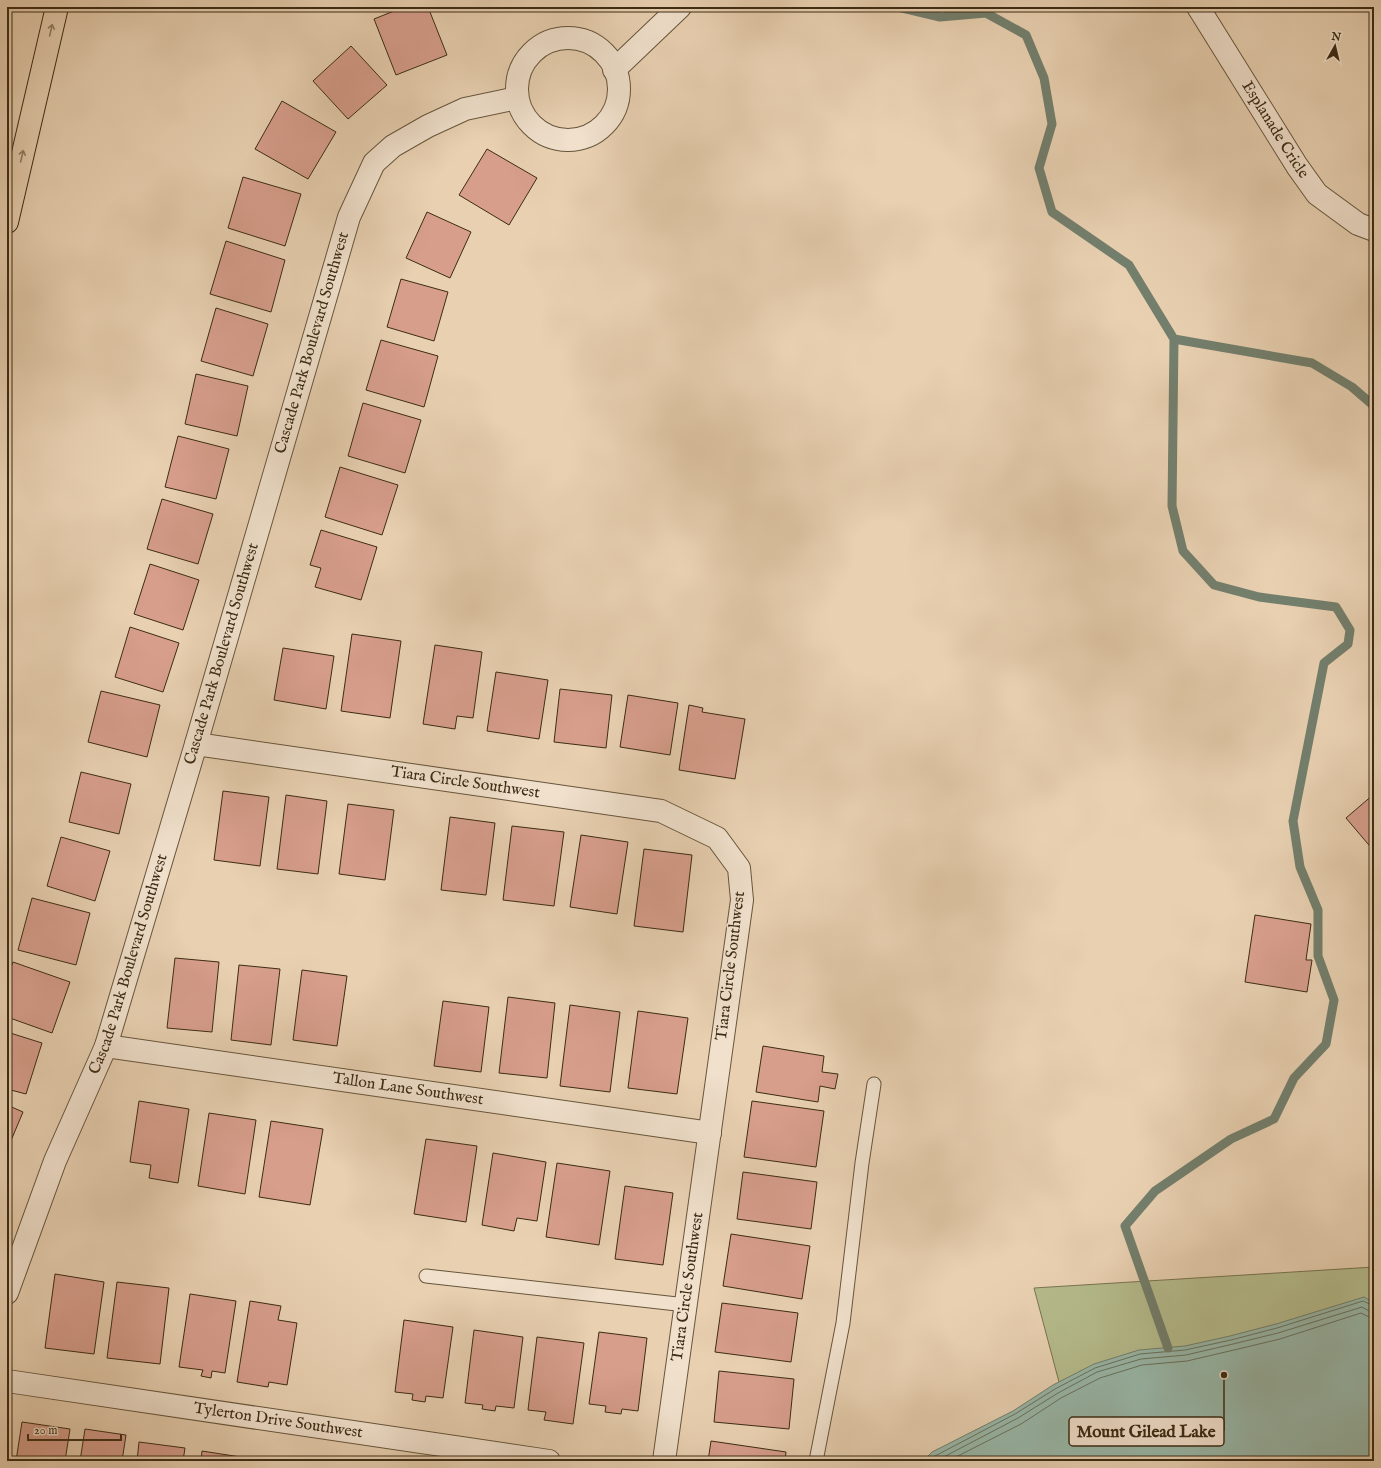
<svg xmlns="http://www.w3.org/2000/svg" width="1381" height="1468" font-family="'IM FELL English',serif">
<style>
.green{fill:#b5bb8c;stroke:#787450}
.water{fill:#98b7a8;stroke:#737f6d}
.lines{fill:none;stroke-linecap:round;stroke-linejoin:round}
.shore{stroke:#6a725e;stroke-width:1}
.stream{stroke:#737f6d;stroke-width:9}
.building{fill:#d79e8c;stroke:#3c2c14}
.lane-casing{stroke:#67553b;stroke-width:15}
.street-casing{stroke:#67553b;stroke-width:24}
.highway-casing{stroke:#3c2c14;stroke-width:24}
.lane{stroke:#f0e0cc;stroke-width:13}
.street{stroke:#f0e0cc;stroke-width:22}
.highway{stroke:#e8d0b1;stroke-width:22}
.oneway{stroke:#927e62}
.labels{text-anchor:middle;dominant-baseline:central;stroke-width:3.5;stroke-linejoin:round;paint-order:stroke}
.street-label{font-size:16px;fill:#3c2c14;stroke:#f0e0cc}
.leader{fill:none;stroke:#3c2c14;stroke-width:1.5}
.callout-dot{fill:#3c2c14;stroke:#f0e0cc;stroke-width:1.5}
.callout{fill:#f0e0cc;stroke:#3c2c14;stroke-width:1.5}
.callout-label{font-size:17px;text-anchor:middle;font-weight:bold;fill:#3c2c14}
</style>
<rect width="100%" height="100%" fill="#e8d0b1"/>
<filter id="stains"><feTurbulence type="fractalNoise" baseFrequency=".005" numOctaves="4"/><feColorMatrix values="0 0 0 0 .2 0 0 0 0 .09 0 0 0 0 .02 0 0 0 .5 -.17"/></filter>
<radialGradient id="worn" r=".72"><stop offset=".6" stop-color="#630" stop-opacity="0"/><stop offset="1" stop-color="#630" stop-opacity=".3"/></radialGradient>
<path class="green" d="M1374,1267V1461H1080L1034,1288Z"/>
<path class="water" d="M1364,1297L1374,1303V1461H923L932,1452L1013,1411L1053,1385L1094,1364L1139,1350L1185,1346L1230,1336L1276,1324Z"/>
<g class="lines">
<path class="shore" d="M929,1461L935,1456L1015,1414L1055,1389L1095,1368L1140,1354L1185,1350L1231,1340L1277,1328L1363,1301L1374,1306
M936,1461L1018,1418L1058,1393L1097,1372L1141,1359L1186,1355L1233,1344L1278,1333L1362,1307L1369,1311H1374
M948,1461L1021,1424L1061,1398L1100,1378L1142,1365L1187,1361L1234,1350L1280,1339L1361,1313L1369,1317H1374"/>
<path class="stream" d="M898,7L940,17L986,13L1026,35L1044,78L1052,124L1039,168L1052,212L1129,265L1174,339L1172,506L1183,551L1214,585L1259,597L1336,607L1350,630L1348,644L1324,663L1293,821L1300,867L1318,910V956L1334,1000L1326,1044L1294,1078L1274,1119L1231,1139L1155,1191L1125,1226L1168,1348
M1174,339L1312,363L1352,387L1374,406"/>
</g>
<path class="building" d="M404,7H428L447,55L396,75L374,19Z
M351,46L387,85L348,119L313,81Z
M282,101L336,132L308,179L255,149Z
M487,149L537,178L509,225L459,195Z
M243,177L301,194L285,246L228,228Z
M427,212L471,232L450,278L406,258Z
M226,241L285,260L271,312L210,294Z
M401,279L448,292L434,341L387,327Z
M216,308L268,324L253,376L201,361Z
M381,340L438,356L424,407L366,390Z
M196,374L248,386L237,436L185,424Z
M363,403L421,420L405,473L348,456Z
M178,436L229,449L216,499L165,487Z
M340,467L398,485L382,535L325,517Z
M162,499L213,514L198,564L147,549Z
M321,530L377,547L361,600L315,587L321,568L310,565Z
M150,564L199,580L183,630L134,614Z
M130,627L179,643L163,692L115,677Z
M352,634L401,641L390,718L341,711Z
M435,645L482,652L473,718L457,716L455,729L423,724Z
M283,648L334,656L326,709L274,700Z
M496,672L548,680L539,739L487,731Z
M560,689L612,695L606,748L554,742Z
M101,691L160,705L147,757L88,742Z
M628,695L678,703L670,755L620,747Z
M689,705L703,708L702,712L745,719L735,779L679,770Z
M81,772L131,784L119,834L69,822Z
M223,791L269,797L260,866L214,860Z
M1374,794V851L1346,818Z
M286,795L327,801L318,874L277,869Z
M348,804L394,810L385,880L339,874Z
M450,817L495,823L486,895L441,890Z
M512,826L564,832L554,906L503,900Z
M581,835L628,842L617,914L570,907Z
M61,837L110,851L95,901L47,886Z
M644,849L692,855L683,932L634,926Z
M32,898L90,913L76,965L18,950Z
M1255,915L1311,924L1306,960H1312L1307,992L1245,982Z
M175,958L219,962L212,1032L167,1028Z
M13,962L70,982L52,1033L7,1017V978Z
M239,965L280,969L271,1045L231,1040Z
M302,970L347,976L337,1046L293,1040Z
M508,997L555,1003L547,1078L499,1073Z
M443,1001L489,1007L481,1072L434,1066Z
M570,1005L620,1012L610,1092L560,1086Z
M638,1011L688,1018L677,1094L628,1088Z
M7,1032L42,1043L26,1094L7,1089Z
M763,1046L824,1056L822,1072L838,1074L835,1089L820,1086L818,1102L756,1092Z
M139,1101L189,1109L178,1183L149,1178L151,1165L130,1162Z
M752,1101L824,1111L816,1167L744,1157Z
M7,1105L23,1112L7,1150Z
M209,1113L256,1120L245,1194L198,1186Z
M271,1121L323,1129L310,1205L259,1197Z
M426,1139L477,1146L466,1222L414,1214Z
M493,1153L546,1162L537,1221L517,1218L514,1231L482,1225Z
M557,1163L610,1171L599,1245L546,1237Z
M743,1172L817,1182L811,1229L737,1219Z
M625,1186L673,1193L663,1265L615,1259Z
M731,1234L810,1246L802,1299L723,1286Z
M55,1274L104,1282L94,1354L45,1348Z
M117,1282L169,1288L160,1364L107,1358Z
M190,1294L236,1301L225,1373L212,1371L211,1378L201,1376L203,1370L179,1367Z
M250,1301L281,1306L278,1320L297,1323L287,1385L269,1382L268,1387L237,1382Z
M722,1303L798,1313L791,1362L715,1352Z
M404,1320L453,1327L443,1398L426,1396L425,1402L412,1400L413,1394L395,1392Z
M474,1330L523,1337L514,1408L496,1406L495,1411L482,1409L483,1405L465,1403Z
M599,1332L647,1338L638,1411L622,1409L621,1414L605,1412L606,1406L589,1404Z
M537,1337L584,1343L573,1424L544,1420L546,1412L528,1410Z
M719,1371L794,1379L789,1429L714,1422Z
M22,1422L70,1429L65,1461H16Z
M85,1429L126,1435L122,1461H80Z
M711,1441L786,1452L785,1461H708Z
M139,1442L185,1448L183,1461H137Z
M202,1451L247,1458L246,1461H201Z"/>
<g class="lines">
<g class="lane-casing">
<path id="lane" d="M426,1276L686,1305
M816,1461L843,1323L862,1163L874,1084"/>
</g>
<g class="street-casing">
<g id="street">
<path id="s1" d="M1198,7L1297,166L1317,194L1358,224L1374,230"/>
<circle cx="568" cy="89" r="51"/>
<path d="M614,70L680,7"/>
<path id="s2" d="M196,744L661,811L717,838L739,868L742,900L664,1461"/>
<path id="s3" d="M106,1046L710,1133"/>
<path id="s4" d="M7,1293L55,1161L106,1046L196,744L349,217L374,163L393,146L428,126L465,109L517,98"/>
<path id="s5" d="M7,1381L549,1461"/>
</g>
</g>
<g class="highway-casing">
<path id="highway" d="M7,222L57,7"/>
</g>
<use href="#lane" class="lane"/>
<use href="#street" class="street"/>
<use href="#highway" class="highway"/>
</g>
<defs><path id="oneway-shaft" d="M-6 0H5M1.5-3L5.5 0L1.5 3" fill="none" stroke-width="1.6" stroke-linecap="round" stroke-linejoin="round"/></defs>
<g class="oneway">
<use href="#oneway-shaft" transform="translate(51 30) rotate(-77)"/>
<use href="#oneway-shaft" transform="translate(22 156) rotate(-77)"/>
</g>
<g class="labels">
<g class="street-label">
<text stroke="none"><textPath href="#s1" startOffset="145">Esplanade Cricle</textPath></text>
<text stroke="none"><textPath href="#s4" startOffset="999">Cascade Park Boulevard Southwest</textPath></text>
<text stroke="none"><textPath href="#s4" startOffset="675">Cascade Park Boulevard Southwest</textPath></text>
<text stroke="none"><textPath href="#s2" startOffset="272">Tiara Circle Southwest</textPath></text>
<text stroke="none"><textPath href="#s4" startOffset="351">Cascade Park Boulevard Southwest</textPath></text>
<text transform="translate(731 966) rotate(-83)">Tiara Circle Southwest</text>
<text stroke="none"><textPath href="#s3" startOffset="305">Tallon Lane Southwest</textPath></text>
<text transform="translate(688 1287) rotate(-82)">Tiara Circle Southwest</text>
<text stroke="none"><textPath href="#s5" startOffset="274">Tylerton Drive Southwest</textPath></text>
</g>
</g>
<path class="leader" d="M1224 1375L1224 1431"/>
<circle class="callout-dot" cx="1224" cy="1375" r="4"/>
<rect class="callout" x="1069" y="1417" width="155" height="29" rx="4"/>
<g class="callout-label">
<text x="1146" y="1437">Mount Gilead Lake</text>
</g>
<rect width="1381" height="1468" fill="none" stroke="#e8d0b1" stroke-width="24"/>
<rect x="8" y="8" width="1365" height="1452" fill="none" stroke="#3c2c14" stroke-width="2"/>
<rect x="12" y="12" width="1357" height="1444" fill="none" stroke="#3c2c14"/>
<g transform="translate(1335 46) rotate(8)" stroke="#f0e0cc" stroke-width="3" paint-order="stroke">
<path d="M0-3L7 15L0 10L-7 15Z" fill="#3c2c14"/>
<text y="-6" font-size="11" font-weight="bold" text-anchor="middle" fill="#3c2c14">N</text>
</g>
<path d="M28 1434v6h93v-6" fill="none" stroke="#3c2c14" stroke-width="2"/>
<text x="34" y="1434" font-size="12" fill="#3c2c14" stroke="#f0e0cc" stroke-width="3" paint-order="stroke">20 m</text>
<rect width="100%" height="100%" filter="url(#stains)"/>
<rect width="100%" height="100%" fill="url(#worn)"/>
</svg>
